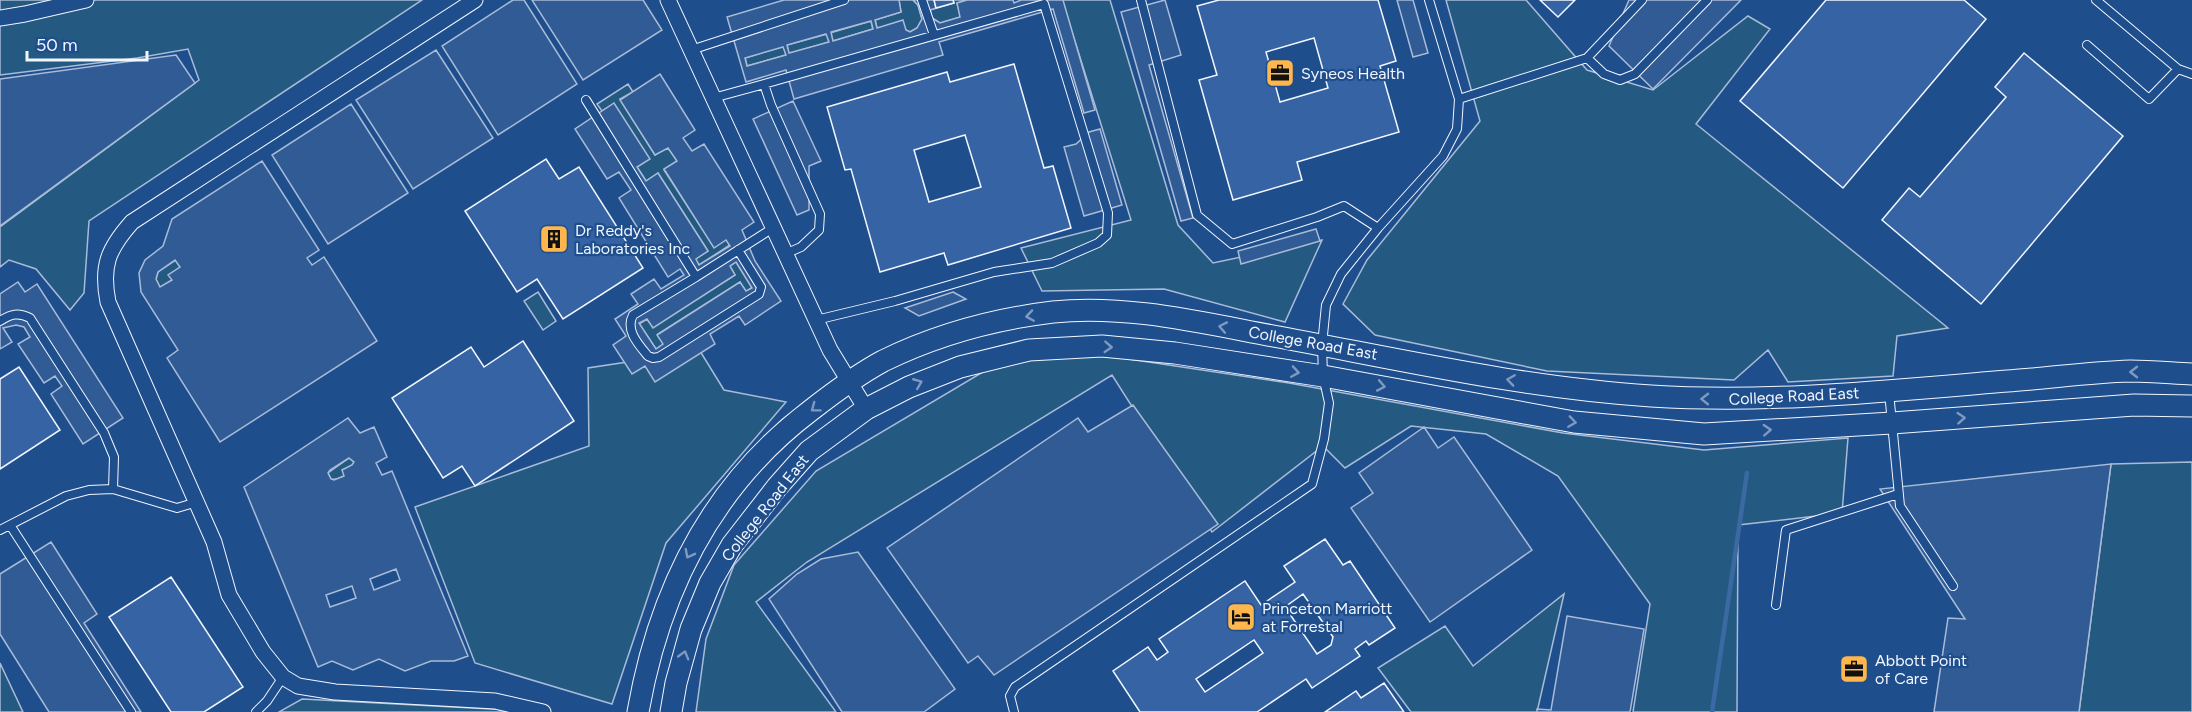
<svg xmlns="http://www.w3.org/2000/svg" width="2192" height="712" font-family="Figtree,sans-serif">
<style>
.green{fill:#245a82;stroke:#a8bbd7;stroke-width:1.5}
.parking{fill:#305b95;stroke:#a8bbd7;stroke-width:1.5;fill-rule:evenodd}
.lines{fill:none;stroke-linecap:round;stroke-linejoin:round}
.stream{stroke:#3b69a3;stroke-width:4.5}
.building{fill:#3563a3;stroke:#f2f6ff;stroke-width:1.5;fill-rule:evenodd}
.lane-casing{stroke:#f2f6ff;stroke-width:10}
.street-casing{stroke:#f2f6ff;stroke-width:17}
.secondary-casing{stroke:#f2f6ff;stroke-width:23}
.lane{stroke:#1f4e8c;stroke-width:8}
.street{stroke:#1f4e8c;stroke-width:15}
.secondary{stroke:#1f4e8c;stroke-width:21}
.oneway{stroke:#7e9ac0}
.labels{text-anchor:middle;dominant-baseline:central;stroke-width:4.5;stroke-linejoin:round;paint-order:stroke}
.poi-label{font-size:16px;fill:#f2f6ff;stroke:#1f4e8c;text-anchor:start}
.street-label{font-size:16px;fill:#f2f6ff;stroke:#1f4e8c}
</style>
<rect width="100%" height="100%" fill="#1f4e8c"/>
<path class="green" d="M0,0H422L89,221L84,293L70,310L36,269L9,260L0,267V227L199,80L188,49L137,58L0,75Z
M899,0H913L918,5L922,19L917,28L910,32L906,30L877,28L875,20L901,12Z
M953,0H967L957,3L961,17L940,23L932,18L930,10L954,3Z
M1062,0H1110L1178,225L1213,263L1322,240L1285,322L1164,289L1042,291L1021,248L1131,220Z
M1446,0H1526L1587,70L1653,90L1748,16L1770,29L1696,124L1948,328L1897,336L1893,376L1788,382L1768,350L1734,380L1547,371L1375,335L1343,304L1367,260L1480,121Z
M871,21L873,29L833,41L830,33Z
M827,34L829,42L789,54L787,45Z
M784,46L786,55L747,66L745,58Z
M628,84L633,92L620,99L655,155L668,147L677,161L664,170L714,247L726,239L730,245L699,265L695,259L708,251L658,173L646,181L637,167L649,159L614,104L602,111L597,104Z
M176,260L180,267L172,280L160,288L156,279L158,272Z
M736,262L752,287L746,292L740,282L658,334L664,344L656,349L639,324L647,319L653,327L735,275L730,266Z
M538,292L556,321L543,330L524,301Z
M700,351L724,390L786,402L666,543L612,704L475,663L415,507L589,446L588,368Z
M1102,355L1289,383L1563,433L1704,450L1848,438L1842,513L1738,525L1737,712H1633L1650,604L1558,476L1486,434L1411,426L1345,468L1323,446L1212,532L1112,375L807,562L756,602L836,712H696L706,639L734,565L816,471L1003,360Z
M349,458L354,462C349,471 343,481 331,479L328,473Z
M2192,462V712H2079L2111,464Z
M1564,594L1537,712H1411L1378,668L1445,626L1473,666Z
M0,663L23,712H0Z
M302,699L510,710L514,712H279Z"/>
<path class="parking" d="M513,0H524L577,84L498,135L442,46Z
M532,0H643L662,30L583,80Z
M784,0H899L901,12L875,20L877,28L903,20L906,30L910,32L917,28L922,19L918,5L913,0H934L936,8L930,10L932,18L940,23L960,17L957,3L967,0H1013L1014,3L1021,0H1063L1095,110L1084,113L1053,9L939,42L943,55L794,99L786,70L746,82L727,17ZM871,21L873,29L833,41L831,32ZM826,34L829,42L789,53L787,45ZM783,47L786,55L747,66L745,58Z
M1165,0L1181,55L1149,65L1193,218L1181,221L1121,12Z
M1397,0H1413L1428,53L1413,57Z
M1629,0H1741L1653,89L1609,46Z
M436,50L493,138L413,189L356,100Z
M176,55L195,83L0,226V79Z
M660,74L695,130L683,138L692,151L704,144L754,222L742,230L755,261L781,301L745,325L739,316L710,334L715,344L655,382L645,366L632,374L613,345L626,336L615,319L638,304L631,294L654,279L661,289L684,275L680,269L668,277L619,198L631,190L619,172L607,179L575,129L614,103L650,159L637,167L646,181L658,173L708,251L696,259L699,265L730,246L726,240L714,248L664,169L677,161L668,148L655,155L620,100ZM736,262L752,288L746,291L740,282L657,335L663,344L656,349L639,323L647,319L653,328L735,275L730,266Z
M793,101L821,161L809,166V210L797,215L753,119Z
M351,104L408,193L328,244L272,155Z
M1100,129L1122,205L1084,216L1064,147L1076,144L1089,132Z
M262,161L319,250L307,258L312,265L324,257L377,341L220,442L167,358L178,350L141,292L139,273L145,260L163,246L172,219ZM175,260L180,267L168,275L172,280L160,287L156,279L158,272Z
M1316,229L1320,241L1241,264L1238,251Z
M18,282L25,292L37,284L123,418L83,444L51,394L62,386L55,376L44,383L18,344L30,337L24,327L16,325L3,328L12,342L0,349V294Z
M953,292L966,299L919,316L905,308Z
M1133,405L1218,524L994,675L978,656L968,663L887,548L1078,418L1088,432Z
M348,418L360,433L374,427L387,457L376,463L382,475L392,471L468,656L454,661H431L405,671L379,659L353,670L332,661L318,667L244,487ZM349,458L354,462L352,465L342,470L344,476L334,480L331,479L328,473L330,470ZM396,569L400,580L374,590L370,579ZM352,586L356,598L330,607L326,595Z
M1424,427L1438,448L1454,437L1532,550L1430,622L1351,508L1373,493L1359,473Z
M2111,464L2079,712H1934L1948,618L1965,619L1880,489Z
M51,542L97,614L84,623L141,712H49L0,634V574Z
M858,552L955,689L924,712H842L769,599L797,574L821,559Z
M1567,616L1644,629L1630,712H1537V709L1551,710Z"/>
<g class="lines">
<path class="stream" d="M1712,712L1747,473"/>
</g>
<path class="building" d="M934,0H953L954,3L936,8Z
M1219,0H1378L1396,61L1380,66L1399,132L1297,162L1302,180L1233,200L1199,80L1217,75L1197,6ZM1314,38L1328,88L1280,102L1266,52Z
M1540,0H1575L1558,17Z
M1826,0H1964L1986,19L1843,188L1740,101Z
M2024,53L2123,136L1981,304L1882,220L1909,188L1920,197L2006,97L1995,87Z
M1014,64L1044,168L1053,166L1071,228L948,265L944,253L880,272L851,169L845,170L827,107L947,72L950,82ZM965,135L981,187L929,202L914,150Z
M546,159L559,179L579,167L643,268L563,319L537,279L517,292L465,211Z
M523,341L574,421L475,486L462,466L443,478L392,398L471,347L484,367Z
M19,367L60,430L0,469V379Z
M1325,539L1343,565L1350,561L1395,628L1369,645L1366,641L1355,649L1360,656L1312,688L1306,679L1257,712H1140L1113,671L1148,647L1157,660L1168,652L1159,639L1245,581L1261,605L1295,582L1284,566ZM1303,594L1333,637L1331,645L1317,654L1285,607ZM1254,640L1263,653L1205,692L1196,679Z
M171,577L243,687L204,712H171L109,617Z
M1384,683L1404,712H1325L1356,691L1361,698Z"/>
<g class="lines">
<g class="lane-casing">
<path id="lane" d="M922,0L934,35
M1141,0L1197,215L1232,244L1317,217L1344,206L1378,228
M2096,0L2178,69L2192,74
M2087,45L2149,99L2178,69
M691,50L844,0
M1587,58L1642,0
M713,98L764,84
M1459,99L1587,58L1604,74L1620,80L1635,74L1707,0
M586,100L696,277L773,228
M785,254L801,247L819,230L820,214L771,105L764,84L1044,4L1108,213L1107,235L1098,243L1052,263L994,272L895,301L816,320
M696,277L633,315C625,330 638,344 648,356L653,358L659,357L759,294L761,287L738,250
M0,321C11,314 18,312 30,318L104,433L114,457L113,489
M1889,392L1900,506L1953,586
M10,525L131,712
M0,530L66,496L89,490L113,489L177,508L197,502
M1776,605L1786,530L1898,494
M256,712L267,701L283,677
M1014,712L1010,696L1015,687L1312,484L1324,439L1329,403L1323,376L1322,345L1326,305L1341,274L1378,228L1443,156L1457,129L1459,99L1429,0"/>
</g>
<g class="street-casing">
<path id="street" d="M475,0L132,222C108,249 101,266 108,302L214,542L229,595L263,652L283,677L298,686L335,692L495,701L543,712
M668,0L830,350L866,409
M0,18L25,14L86,0"/>
</g>
<g class="secondary-casing">
<path id="secondary" d="M638,712C659,592 711,486 810,411C833,393 857,375 883,361C936,335 995,319 1053,312C1125,304 1203,323 1273,336C1398,359 1524,388 1651,396C1778,404 1905,389 2032,379C2065,376 2097,372 2130,371C2150,371 2171,373 2192,374
M671,712L676,683L691,629L710,583L732,545L777,487L809,451L866,409L909,387L960,367L1029,350L1102,346L1175,353L1323,376L1574,422L1704,434L1892,423L2134,405L2192,406"/>
</g>
<use href="#lane" class="lane"/>
<use href="#street" class="street"/>
<use href="#secondary" class="secondary"/>
</g>
<defs><path id="oneway-chevron" d="M-2-3.5L2.5 0L-2 3.5" fill="none" stroke-width="1.6" stroke-linecap="round" stroke-linejoin="round" transform="scale(1.5)"/></defs>
<g class="oneway">
<use href="#oneway-chevron" transform="translate(1030 316) rotate(171)"/>
<use href="#oneway-chevron" transform="translate(1223 327) rotate(-169)"/>
<use href="#oneway-chevron" transform="translate(1108 347) rotate(4)"/>
<use href="#oneway-chevron" transform="translate(1295 372) rotate(9)"/>
<use href="#oneway-chevron" transform="translate(2134 372) rotate(180)"/>
<use href="#oneway-chevron" transform="translate(1511 380) rotate(-172)"/>
<use href="#oneway-chevron" transform="translate(918 383) rotate(-22)"/>
<use href="#oneway-chevron" transform="translate(1381 386) rotate(11)"/>
<use href="#oneway-chevron" transform="translate(1705 399) rotate(-179)"/>
<use href="#oneway-chevron" transform="translate(815 408) rotate(143)"/>
<use href="#oneway-chevron" transform="translate(1961 418) rotate(-4)"/>
<use href="#oneway-chevron" transform="translate(1572 422) rotate(8)"/>
<use href="#oneway-chevron" transform="translate(1767 430) rotate(-3)"/>
<use href="#oneway-chevron" transform="translate(689 554) rotate(118)"/>
<use href="#oneway-chevron" transform="translate(684 655) rotate(-74)"/>
</g>
<defs>
<g id="office-square" transform="scale(1.5)"><rect x="-9" y="-9" width="18" height="18" rx="4" fill="#ffb74d" stroke="#1f4e8c"/><path d="M-6-3h4V-5.5h4V-3h4V5H-6ZM-1-4.5V-3h2v-1.5ZM-6 0V1H6V0Z" fill="#111"/></g>
<g id="building-square" transform="scale(1.5)"><rect x="-9" y="-9" width="18" height="18" rx="4" fill="#ffb74d" stroke="#1f4e8c"/><path d="M-4-6H4V6H1V3H-1V6H-4ZM-2.5-4.3h1.7v1.8h-1.7ZM.8-4.3h1.7v1.8H.8ZM-2.5-1h1.7V.8h-1.7ZM.8-1h1.7V.8H.8Z" fill="#111"/></g>
<g id="hotel-square" transform="scale(1.5)"><rect x="-9" y="-9" width="18" height="18" rx="4" fill="#ffb74d" stroke="#1f4e8c"/><path d="M-6-4.5h1.5V1H6V5H4.5V3h-9V5H-6ZM-4 0a1.8 1.8 0 1 1 3.6 0ZM.5 0V-2.5h3Q6-2.5 6 0Z" fill="#111"/></g>
</defs>
<g fill-rule="evenodd">
<use href="#office-square" x="1280" y="73"/>
<use href="#building-square" x="554" y="239"/>
<use href="#hotel-square" x="1241" y="617"/>
<use href="#office-square" x="1854" y="669"/>
</g>
<g class="labels">
<g class="poi-label">
<text x="1301" y="73">Syneos Health</text>
<text x="575" y="230">Dr Reddy's<tspan x="575" dy="18">Laboratories Inc</tspan></text>
<text x="1262" y="608">Princeton Marriott<tspan x="1262" dy="18">at Forrestal</tspan></text>
<text x="1875" y="660">Abbott Point<tspan x="1875" dy="18">of Care</tspan></text>
</g>
<g class="street-label">
<text transform="translate(1313 343) rotate(10)">College Road East</text>
<text transform="translate(1794 396) rotate(-3)">College Road East</text>
<text transform="translate(765 508) rotate(-52)">College Road East</text>
</g>
</g>
<path d="M27 51v9h120v-9" fill="none" stroke="#f2f6ff" stroke-width="3"/>
<text x="36" y="51" font-size="18" fill="#f2f6ff" stroke="#1f4e8c" stroke-width="4.5" paint-order="stroke">50 m</text>
</svg>
